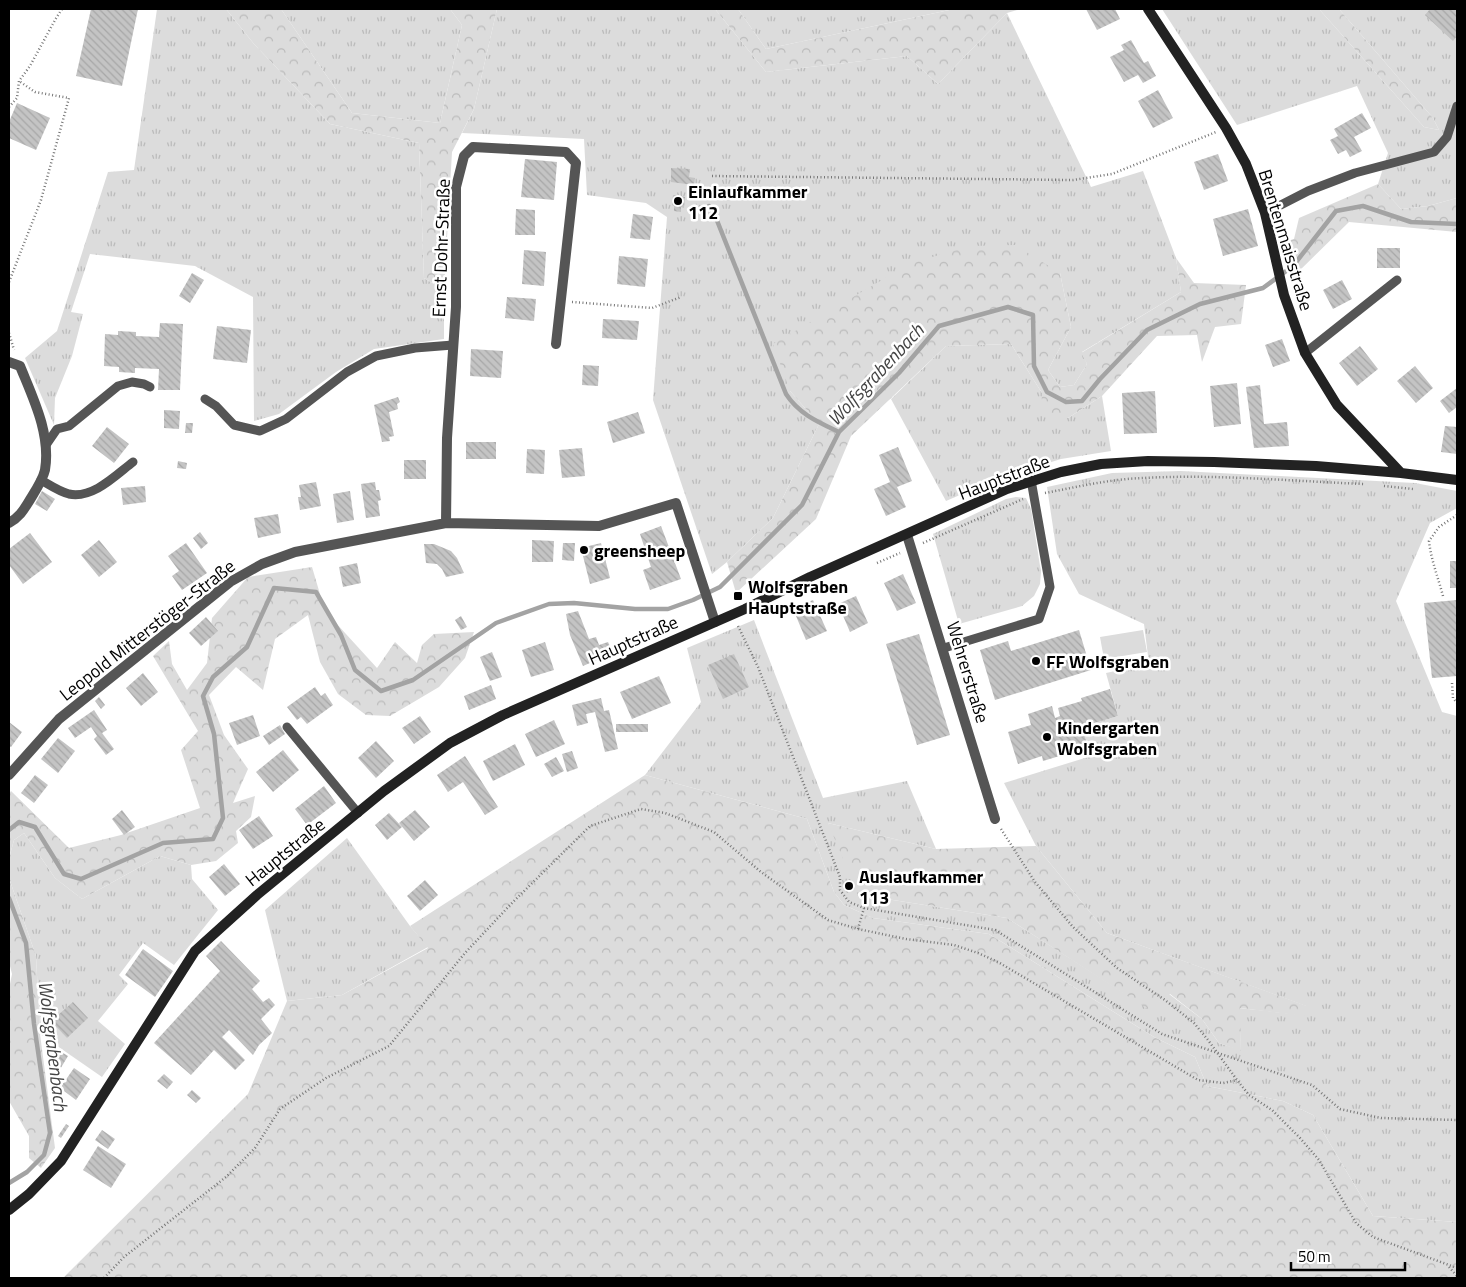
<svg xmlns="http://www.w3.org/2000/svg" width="1466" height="1287" font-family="'Titillium Web',sans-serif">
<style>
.grass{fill:url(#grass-tufts)}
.forest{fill:url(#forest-crowns)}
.pitch{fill:#dcdcdc}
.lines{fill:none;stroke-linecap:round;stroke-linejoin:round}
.stream{stroke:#a3a3a3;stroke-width:4.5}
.building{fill:url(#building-back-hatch)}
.path{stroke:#777;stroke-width:2.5;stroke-dasharray:1 2.5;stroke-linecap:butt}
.lane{stroke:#555;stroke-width:9}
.street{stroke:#555;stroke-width:10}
.secondary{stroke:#222;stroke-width:10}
.poi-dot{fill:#000;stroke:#fff;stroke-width:2}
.labels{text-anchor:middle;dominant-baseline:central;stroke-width:5;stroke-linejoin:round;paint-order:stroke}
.poi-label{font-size:18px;font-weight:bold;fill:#000;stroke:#fff;text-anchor:start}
.street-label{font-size:18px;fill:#000;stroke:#fff}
.water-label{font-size:19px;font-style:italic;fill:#444;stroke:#fff}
</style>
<defs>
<pattern id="grass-tufts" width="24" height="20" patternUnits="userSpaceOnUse" patternTransform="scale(1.25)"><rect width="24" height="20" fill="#dcdcdc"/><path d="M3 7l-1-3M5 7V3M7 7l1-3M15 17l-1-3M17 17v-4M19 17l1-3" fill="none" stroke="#bbb"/></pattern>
<pattern id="forest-crowns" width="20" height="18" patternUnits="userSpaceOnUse" patternTransform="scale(1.25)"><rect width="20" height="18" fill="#dcdcdc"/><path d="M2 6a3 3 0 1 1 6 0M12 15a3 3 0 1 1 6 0" fill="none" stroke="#bbb"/></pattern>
<pattern id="building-back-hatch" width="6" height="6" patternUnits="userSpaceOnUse" patternTransform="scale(1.25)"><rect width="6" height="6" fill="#c4c4c4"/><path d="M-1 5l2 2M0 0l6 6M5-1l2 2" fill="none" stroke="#a7a7a7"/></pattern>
</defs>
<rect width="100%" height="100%" fill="#fff"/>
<path class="grass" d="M157,9H226L254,44L330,124L419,143L424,278L444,290V339L374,349L336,372L279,414L254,421L253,297L195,266L90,254L71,312L83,314L72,356L55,398L54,425L25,358L57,331L108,172L134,170Z
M281,9H450L462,25L440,123L352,113Z
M497,9H715L766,72L907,56L938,84L1007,13L1091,187L1143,171L1176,258L1181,292L1082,352L1087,364L1074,385L1060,387L1048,370L1071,327L1060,273L790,391L819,424L773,518L727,562L712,574L653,400L667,217L646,203L587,195L584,139L462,133L474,109Z
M738,9H954L766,49Z
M1162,9H1319L1424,127L1439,130L1433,118L1339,9H1457V198L1428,206L1401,209L1378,184L1388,153L1357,86L1237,125Z
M1011,344L1042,393L1068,418L1102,396L1111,451L1061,459L997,479L946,501L891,399L946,346Z
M1181,471L1415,483L1457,491V508L1430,523L1396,601L1442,712L1457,716V1222L1373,1216L1313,1115L1283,1101L1207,1086L1195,1057L1154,1037L989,934L873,918L844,905L834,892L807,819L645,775L701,702L687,648L754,620L823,798L907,781L936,849L828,823L874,897L1007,918L1149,1009L1169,994L1202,1019L1219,1043L1241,1050L1239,1008L1303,1015L1306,1006L1107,933L1036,846L1004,783L1088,757L1087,743L1082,727L1118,716L1106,673L1149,664L1144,624L1079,594L1057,554L1047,487L1112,473Z
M1016,497L1026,498L1031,509L1041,572L1040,584L1034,596L1022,606L959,624L933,534L1006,499Z
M24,833L55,878L82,899L160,856L191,865L192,879L218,910L174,965L143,943L119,975L128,984L98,1021L125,1044L102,1077L40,1034L36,956L9,878V858L14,840Z
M347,838L410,926L428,947L342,995L287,1001L265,910Z"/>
<path class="forest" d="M226,9H281L352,113L440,123L462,25L450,9H497L474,109L452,152L444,290L424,278L419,143L330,124L254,44Z
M715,9H738L766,49L954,9H1021L1007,13L938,84L907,56L766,72Z
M1319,9H1339L1433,118L1439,130L1424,127Z
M1378,184L1401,209L1428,206L1457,198V232L1349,222L1294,276L1281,243L1294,239L1299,218Z
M1015,245L1060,273L1071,327L1048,370L1060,387L1074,385L1087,364L1081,353L1181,292L1176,258L1194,283L1246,285L1241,324L1215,327L1202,362L1197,335L1157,336L1102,396L1068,418L1041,412L1042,393L1011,344L946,346L851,436L816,519L736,593L727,562L773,518L819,424L790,391L773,344L911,263L971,246Z
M312,567L325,611L377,668L395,642L417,663L422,645L434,634L474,632L465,658L439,687L390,716L366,715L338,694L320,662L308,615L275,639L263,690L236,667L209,695L224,735L248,769L233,803L255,796L251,817L236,831L238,843L216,861L191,865L160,856L82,899L55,878L24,833L14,840L9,858V794L11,791L69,848L121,835L200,808L181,750L198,731L153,656L169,641L172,664L187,690L207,663L212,618L248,577Z
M645,775L807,819L834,892L844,905L873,918L989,934L1154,1037L1195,1057L1207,1086L1283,1101L1313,1115L1373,1216L1457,1222V1278H63L248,1094L287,1001L342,995L428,948L410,926Z
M828,823L936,849L1036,846L1107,933L1307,1006L1304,1016L1240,1008L1241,1051L1219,1043L1202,1019L1170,994L1149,1010L1007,918L874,897L846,866Z
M9,878L36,956L40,1034L55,1148L41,1168L29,1158V1136L9,1101V989L12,974L9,962Z"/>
<path class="pitch" d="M1143,630L1147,652L1104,659L1100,637Z"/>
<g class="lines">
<path class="stream" d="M709,206L716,218L786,394C799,414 818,422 839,432
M9,830L19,822L35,827L64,874L81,879L163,843L213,839L223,818L214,734L203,696L213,677L247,647L274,588L316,592L341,635L355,670L381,691L413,680L496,623L549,604L574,603L635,609H668L693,600L720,587L802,505L839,432L899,373L939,326L1008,307L1033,315L1034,366L1047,392L1066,402L1082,401L1100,379L1147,330L1200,304L1263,288L1293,266L1336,211L1363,206L1411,222L1457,224
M9,898L26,943L34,1024L50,1133L44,1155L27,1172L9,1183"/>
</g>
<path class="building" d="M91,9H138L122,86L76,76Z
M1086,9H1115L1120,19L1097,30Z
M1430,9H1457V36L1453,41L1425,15Z
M1131,40L1144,63L1148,61L1156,76L1143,83L1138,75L1124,82L1110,57L1124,50L1121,45Z
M1158,90L1173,118L1153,128L1138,101Z
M17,103L50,118L36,150L9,138V122Z
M1362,113L1371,128L1354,137L1362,151L1350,157L1346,150L1338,154L1330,140L1338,136L1334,129Z
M1218,154L1228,181L1204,190L1194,162Z
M525,159L557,162L554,200L521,197Z
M671,168L690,169L689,177L695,178L694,185L671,182Z
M673,195L685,197L684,208L681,207V212L674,211V206L672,205Z
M516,209L535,210V235H515Z
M1248,209L1258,246L1223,256L1213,219Z
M633,214L653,217L650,240L630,238Z
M1377,248H1400V268H1377Z
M524,250L546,252L544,286L522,284Z
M619,256L648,259L645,287L617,284Z
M192,273L204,280L190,303L179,296Z
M1342,280L1352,299L1333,309L1323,290Z
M507,297L536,299L534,321L505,318Z
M603,319L639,321L637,340L602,338Z
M160,323L183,324L180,390H158L159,369L135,368V373L119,372V367L104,366L105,334L118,335V331L136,332V336L159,337Z
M217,326L251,330L247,363L213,359Z
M1282,339L1290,361L1273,367L1265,345Z
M1360,346L1378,369L1357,386L1339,363Z
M471,349L503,351L501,378L470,376Z
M583,365L599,366L598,386L582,385Z
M1415,366L1433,388L1416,403L1397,381Z
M1237,383L1241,424L1214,427L1210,386Z
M1260,385L1264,424L1287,422L1289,446L1254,448L1246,387Z
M1457,388V407L1449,413L1440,401Z
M1155,391L1157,433L1124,434L1122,393Z
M398,397L400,402L397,404L398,409L389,412L394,436L389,437L390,441L382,442L374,405Z
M164,410L180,411L179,429L164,428Z
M638,412L645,433L613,443L607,422Z
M186,423H193L192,433H185Z
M1445,426L1457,427V454L1441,452Z
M107,427L129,444L114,463L92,446Z
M466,442H496V459H466Z
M898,447L912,481L897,487L906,507L886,516L874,489L890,482L879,455Z
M582,448L585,476L562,478L559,450Z
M527,449L545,450L544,474L526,473Z
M404,460H426V479H404Z
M178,461L187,463L186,469L177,468Z
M316,482L321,506L300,510L298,497H301L299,485Z
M375,482L376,490H379L381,500L378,501L380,516L366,518L361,484Z
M145,486L146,502L123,505L121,488Z
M42,491L55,499L47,511L35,504Z
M350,491L354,520L337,523L333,494Z
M278,514L281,533L258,538L254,518Z
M661,526L681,579L650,590L643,570L651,567L640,534Z
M200,532L208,543L201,549L193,538Z
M30,533L52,562L23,584L9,565V549Z
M99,540L117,562L99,577L81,555Z
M532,540L554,541L553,562H532Z
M186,543L207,573L182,590L172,576L179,571L168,556Z
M563,543H575L574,561L562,560Z
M601,543L610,578L590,584L581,548Z
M424,544H434L451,551L457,558L464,573L446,577L442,569L437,564L426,563Z
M1450,561H1457V588H1450Z
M357,563L361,583L343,587L339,567Z
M903,574L916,603L897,611L884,583Z
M856,596L868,623L850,632L838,604Z
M813,600L827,631L806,640L796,616L801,613L798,606Z
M1457,600V676L1432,678L1424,603Z
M578,611L589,639L596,637L599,645L608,642L613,653L583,666L570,635L566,614Z
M461,616L467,627L461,630L455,620Z
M206,617L218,631L201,646L189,633Z
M1079,630L1091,670L995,700L980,650L1008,641L1011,651Z
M919,634L950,735L917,745L886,644Z
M545,642L554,670L531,677L522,650Z
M492,652L502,677L490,681L480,657Z
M734,654L749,687L723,699L708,665Z
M143,673L158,692L141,706L126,688Z
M659,676L671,703L632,719L620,692Z
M491,685L496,699L469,710L464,696Z
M315,687L321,696L325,693L333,705L307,724L301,717L297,720L287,707Z
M1110,689L1118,716L1082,727L1087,743L1064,750L1066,754L1043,761L1042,756L1018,764L1008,732L1031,725L1028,714L1052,706L1055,718L1060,716L1058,708L1082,701L1081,698Z
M99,697L105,705L101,709L95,701Z
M601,698L604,711L609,710L618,749L605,752L595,712L586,714L588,723L577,726L572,705Z
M94,710L107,730L102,733L114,749L106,755L94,739L97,736L91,727L75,738L68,728Z
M253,715L260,736L237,745L229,723Z
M420,716L431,732L414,744L402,728Z
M554,720L565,744L536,757L525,734Z
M9,722L22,732L11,747L9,746Z
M616,724H648V732H616Z
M280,725L285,734L269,745L263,736Z
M58,738L75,751L58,773L41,759Z
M376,741L394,761L376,778L358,758Z
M515,744L525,765L493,781L483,761Z
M283,750L299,770L273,792L256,772Z
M572,751L578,768L567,772L562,754Z
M465,756L498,807L485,815L463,782L448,792L437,775Z
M556,757L564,771L552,777L544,764Z
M35,775L48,785L34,803L21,793Z
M324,786L336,803L307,825L295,809Z
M122,810L135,827L124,835L112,819Z
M415,810L430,827L414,841L399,823Z
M389,813L402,827L387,840L375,825Z
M259,816L273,836L253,849L239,830Z
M224,864L240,884L225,896L209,877Z
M850,879L855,888L847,893L842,883Z
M425,880L438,895L420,911L407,896Z
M221,941L260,981L252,989L263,1002L269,998L275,1005L261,1019L272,1033L259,1045L253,1055L229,1030L222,1037L245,1060L235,1070L214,1050L191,1075L154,1043L220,971L206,956Z
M143,949L173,971L155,997L125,975Z
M73,1002L88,1018L67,1038L51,1021Z
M60,1051L68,1056L56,1076L48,1072Z
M74,1068L90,1079L76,1100L60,1088Z
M164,1074L173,1082L167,1089L157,1081Z
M192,1090L201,1098L196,1103L187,1095Z
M66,1124L69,1126L61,1138L58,1136Z
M102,1130L115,1139L108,1149L95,1140Z
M98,1146L126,1164L111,1188L83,1170Z"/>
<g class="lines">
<path class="path" d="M9,107L17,98L19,81L30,66L55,20L62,9
M712,176L1073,180L1112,174L1216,132
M9,282L41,200L69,98L35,92L19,81
M572,302L652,308L681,297
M9,333L14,350
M1384,486L1413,489
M1045,493C1077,487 1110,479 1143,478C1216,474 1290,481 1364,484
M923,543L1023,499
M877,563L900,553
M1443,596C1438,577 1431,560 1429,541L1439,527L1457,515
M738,626L758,667L840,877V890L849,902L864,908L995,930L1162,1034L1312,1085L1340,1109L1381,1118L1457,1120
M1452,683L1453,698L1457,703
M1001,829L1035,882L1073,927L1117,968L1165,1000L1194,1023L1208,1040L1237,1080L1249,1095L1272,1110L1300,1138L1319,1160L1356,1223L1373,1237L1457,1268
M858,929L864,908
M1449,1267L1457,1276
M104,1278L124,1257L226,1177L255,1148L280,1109L326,1078L389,1046L465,953L511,904L590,826L641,809L665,813L714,832L761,872L828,920L858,929L906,939L954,945L978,953L998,962L1198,1080L1223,1083L1237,1080"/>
<path class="lane" d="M1265,213L1308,191L1355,173L1434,152L1447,137L1457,106
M1305,353L1397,280
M205,399L216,406L234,425L260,431L286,419L347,372L376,356L415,348L453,345
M46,445L57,429L69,426L118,386L132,382L144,384L150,387
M41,480C50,485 58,491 69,494C93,499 116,475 133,462
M944,648L1039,619L1050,587L1031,480
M287,727L358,813"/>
<path class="street" d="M9,362L20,366C33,398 51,434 45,470C43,479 36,490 31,498C24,509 21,516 9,523
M446,523L447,438L456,307V187L464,156L473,147L566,152L576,163L556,344
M907,535L995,819
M9,775L59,719L230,582L262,564L295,552L446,523L599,526L676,503L715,622"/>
<path class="secondary" d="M1148,9L1226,128L1246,164L1265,213L1284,295L1305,353L1337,405L1401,473
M9,1210L29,1194L61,1161L195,951L257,895L384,791L450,743L503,715L745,609L810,577L1007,489L1061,472L1101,464L1148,461L1214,462L1316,466L1401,473L1457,480"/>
</g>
<g class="poi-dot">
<circle cx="678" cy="201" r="5"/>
<circle cx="584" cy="550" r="5"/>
<rect x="733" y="591" width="10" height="10" rx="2.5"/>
<circle cx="1036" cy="661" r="5"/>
<circle cx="1047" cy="737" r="5"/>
<circle cx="849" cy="886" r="5"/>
</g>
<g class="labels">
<g class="poi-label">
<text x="688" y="191">Einlaufkammer<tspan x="688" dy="21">112</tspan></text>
<text x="594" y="550">greensheep</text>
<text x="748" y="586">Wolfsgraben<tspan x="748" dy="21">Hauptstraße</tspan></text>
<text x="1046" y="661">FF Wolfsgraben</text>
<text x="1057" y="727">Kindergarten<tspan x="1057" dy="21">Wolfsgraben</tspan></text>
<text x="859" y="876">Auslaufkammer<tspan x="859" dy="21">113</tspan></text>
</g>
<g class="street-label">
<text transform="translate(1286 240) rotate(73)">Brentenmaisstraße</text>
<text transform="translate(441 248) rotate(-88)">Ernst Dohr-Straße</text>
<text transform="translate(1004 477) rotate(-21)">Hauptstraße</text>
<text transform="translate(147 630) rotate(-38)">Leopold Mitterstöger-Straße</text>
<text transform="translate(633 640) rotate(-24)">Hauptstraße</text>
<text transform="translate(968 672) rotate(73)">Wehrerstraße</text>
<text transform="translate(285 852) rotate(-39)">Hauptstraße</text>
</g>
<g class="water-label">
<text transform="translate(875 374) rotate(-47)">Wolfsgrabenbach</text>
<text transform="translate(54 1046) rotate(83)">Wolfsgrabenbach</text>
</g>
</g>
<rect width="1466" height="1287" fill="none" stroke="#000000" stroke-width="20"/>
<path d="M1291 1262v8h114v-8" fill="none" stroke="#000000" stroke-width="2.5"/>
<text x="1298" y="1262" font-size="15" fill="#000000" stroke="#ffffff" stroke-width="4" paint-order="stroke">50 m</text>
</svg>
